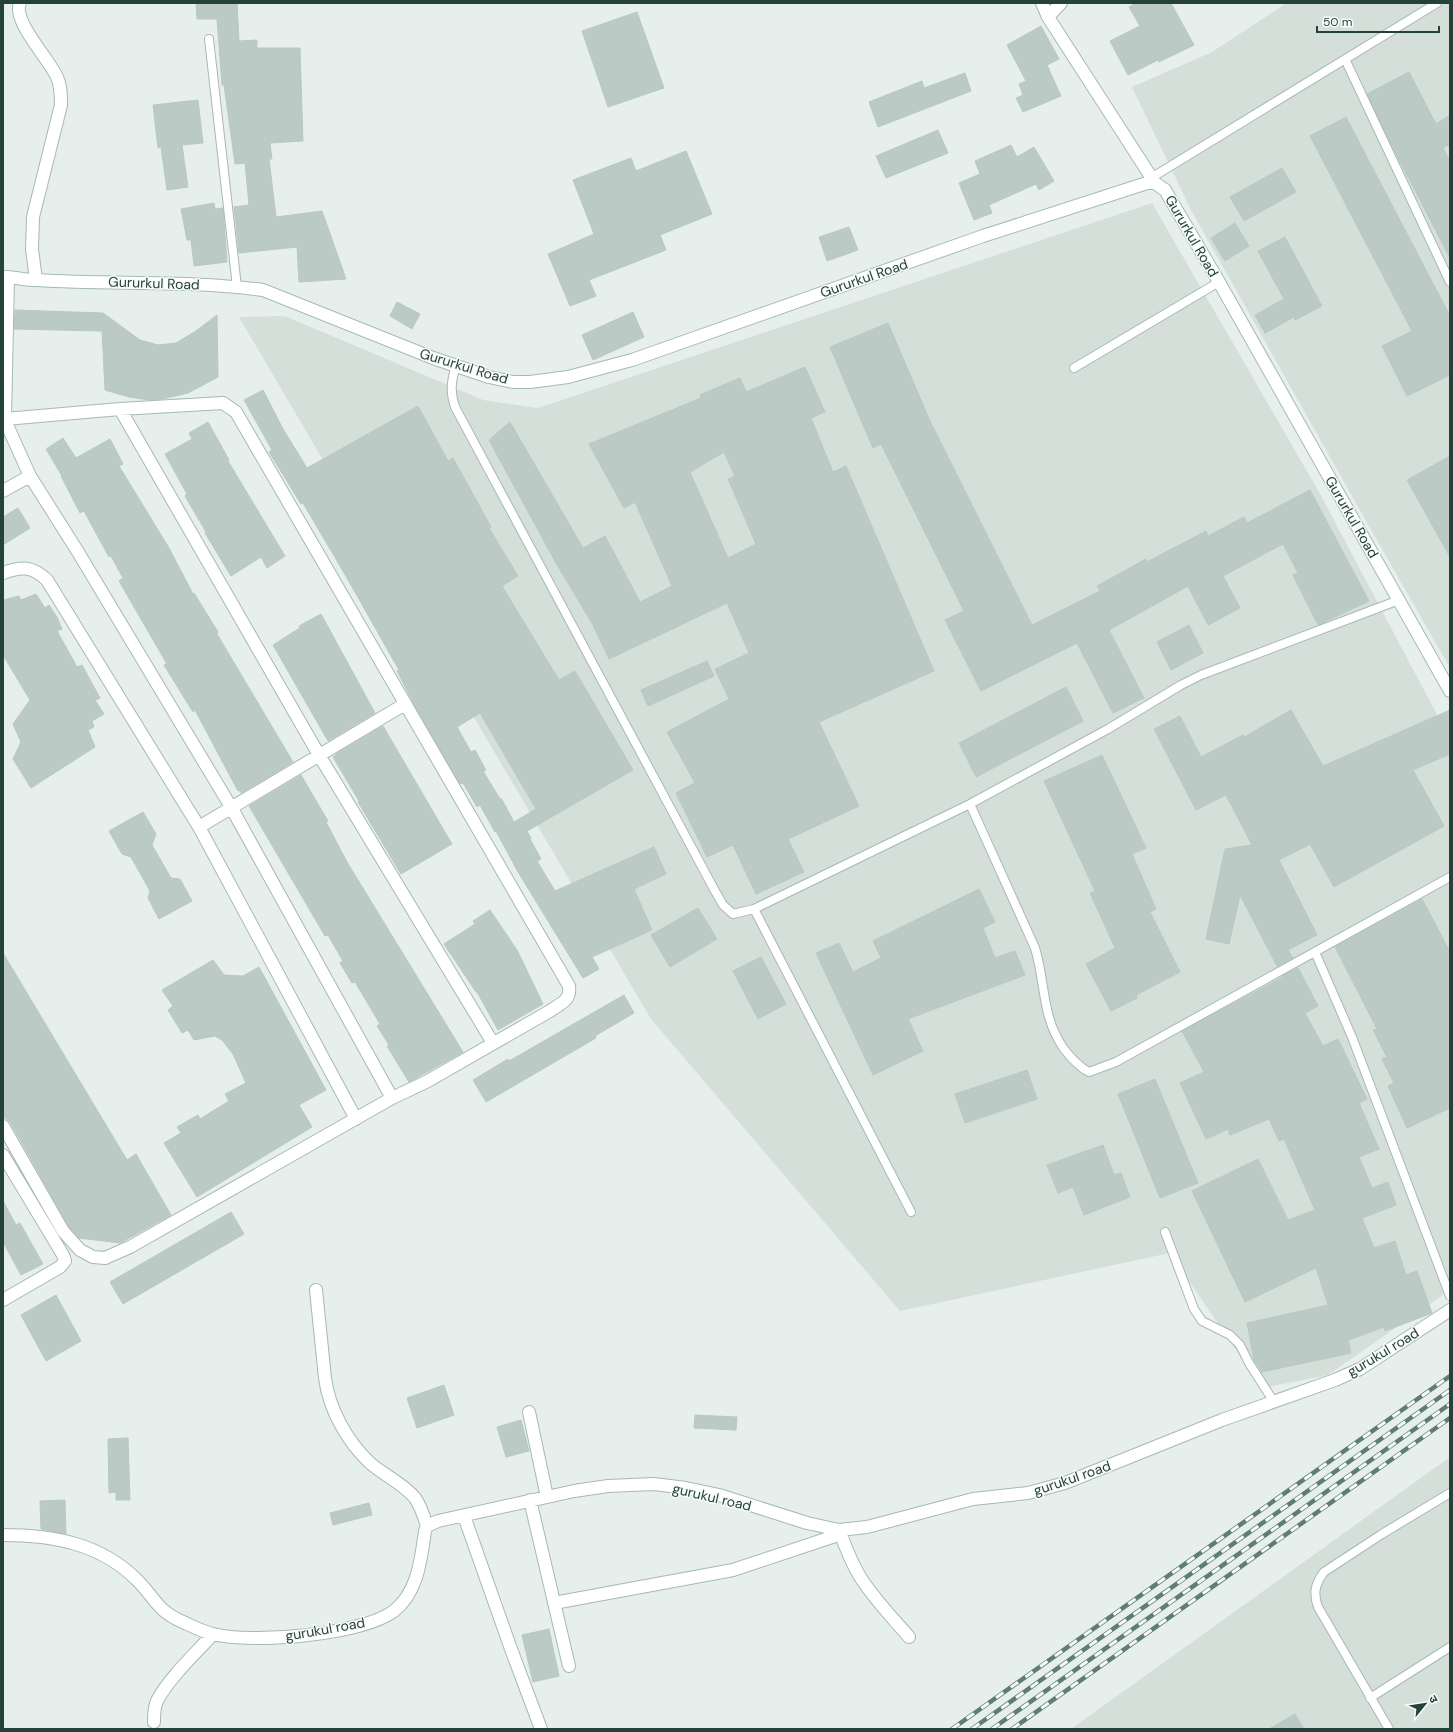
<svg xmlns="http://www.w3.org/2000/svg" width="1453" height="1732" font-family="'DM Sans','Noto Sans Devanagari',sans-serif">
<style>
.built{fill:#d4dfda}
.building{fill:#bbcac4;stroke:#b8c9c2;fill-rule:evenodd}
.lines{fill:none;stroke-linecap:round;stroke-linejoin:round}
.lane-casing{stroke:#a8b8b2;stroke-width:10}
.street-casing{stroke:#a8b8b2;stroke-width:14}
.secondary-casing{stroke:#a4bbb3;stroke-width:14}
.lane{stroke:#fff;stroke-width:8}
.street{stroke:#fff;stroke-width:12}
.secondary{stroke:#fff;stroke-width:12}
.rail-casing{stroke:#5f7d75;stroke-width:4.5}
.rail{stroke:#f7fbf9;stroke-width:3;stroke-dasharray:9;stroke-linecap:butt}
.labels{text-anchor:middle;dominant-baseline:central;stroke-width:3;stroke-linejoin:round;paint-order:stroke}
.street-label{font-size:14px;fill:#24423a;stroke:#f7fbf9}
</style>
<rect width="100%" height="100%" fill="#e6efeb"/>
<path class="built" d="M1287,3H1450V668L1366,521L1191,210L1132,87L1212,52Z
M1152,203L1319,492L1450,739V1290L1328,1375L1262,1388L1170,1253L900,1311L651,1019L239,317L285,316L483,400L538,408Z
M1450,1457V1729H1071Z"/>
<path class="building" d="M196,3H237L239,41L257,40V48H300L303,141L270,143L272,159H269L276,217L322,211L346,279L299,282L297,247L239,253L234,207L249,205L245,163L235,164L224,85H222L217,19H197Z
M1136,3H1171L1194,45L1159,62L1158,60L1128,75L1110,41L1140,26L1129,7Z
M637,12L664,88L608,107L582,31Z
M1041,26L1059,59L1047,65L1061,96L1023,112L1016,98L1023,95L1019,84L1026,81L1007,45Z
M1409,72L1436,124L1450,115V144L1443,148L1450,162V258L1393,148L1367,94Z
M965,73L971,91L878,127L869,102L922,81L924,88Z
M198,100L203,143L182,145L188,187L167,190L161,147L158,148L153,105Z
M1346,117L1450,316V375L1407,396L1382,346L1412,331L1310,136Z
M938,130L948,153L886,178L876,156Z
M1011,145L1017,157L1034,147L1054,181L1039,190L1036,184L989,205L992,213L974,220L959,183L980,174L975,161Z
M686,151L712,214L660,235L666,250L589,280L596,296L570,306L548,254L594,234L573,180L631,158L636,171Z
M1282,168L1296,192L1244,221L1230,197Z
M214,203L215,209L223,208L227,262L194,266L191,240H187L181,209Z
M1235,223L1249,246L1225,261L1211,238Z
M849,227L858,250L827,261L819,237Z
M1285,237L1322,306L1295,320L1294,317L1265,333L1255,315L1284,299L1258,251Z
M397,302L420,314L412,329L390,316Z
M15,310L103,313L140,340L158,345L176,343L196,331L217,315L218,377L188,393L162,399L149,400L129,397L105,390L102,331L14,329Z
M633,312L644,337L593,360L582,335Z
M888,323L930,421L1032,625L1100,591L1097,586L1146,559L1147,562L1206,531L1208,536L1244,517L1247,523L1310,490L1369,601L1318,625L1293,575L1298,573L1283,544L1223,576L1240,608L1208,625L1188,586L1109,630L1144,698L1113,713L1077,643L981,691L945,620L964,611L881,444L873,448L830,347Z
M805,367L825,412L811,418L833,472L846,466L934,671L819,722L859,806L788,839L804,872L756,894L733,845L707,857L676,793L695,783L667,732L729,699L715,669L749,653L727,603L609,659L593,625L556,563L489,440L510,422L583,548L605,536L640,602L672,586L635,502L624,508L589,444L701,398L700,395L740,378L746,392ZM724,452L735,476L728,479L756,544L728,558L690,472Z
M263,390L283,429L307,468L418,406L448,461L453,458L491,527L489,528L518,576L502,586L559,680L575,671L633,770L527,831L531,838L530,839L541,859L537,861L555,891L654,847L666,874L634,889L652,930L592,957L599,969L583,978L518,872L496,831L495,832L480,805L477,807L463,783L460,784L417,710L397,671L399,670L347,578L303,503L301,504L269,452L272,450L244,400ZM480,713L536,809L514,822L501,798L500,799L483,771L486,770L475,750L471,752L457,727Z
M208,422L229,460L228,461L285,556L267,568L261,557L231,576L205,533L206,532L185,496L187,494L165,454L192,439L189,433Z
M63,438L76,458L110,439L123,464L119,466L169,548L193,594L194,593L218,632L217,634L293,762L241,793L239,790L238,791L195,710L193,712L164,665L167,664L119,581L123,578L111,556L109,557L84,511L80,513L61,476H62L46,449Z
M1450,456V557L1407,480Z
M18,508L30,528L3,545V517Z
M36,594L45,608L49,605L57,617L62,629L57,631L77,667L82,665L100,698L95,700L104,714L92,721L94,727L88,730L95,747L31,788L13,759L21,742L13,724L30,700L3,655V600L19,596L21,600Z
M321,614L375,713L328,741L273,645L300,628L299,626Z
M1189,625L1203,653L1171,670L1157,642Z
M707,661L714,676L648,706L641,690Z
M1066,687L1083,721L976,777L959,743Z
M1291,710L1323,766L1450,710V754L1413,770L1444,826L1334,887L1310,844L1279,860L1317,935L1288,950L1293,958L1277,966L1240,895L1229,944L1206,939L1225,849L1252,845L1226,795L1196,810L1154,729L1180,716L1201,757L1243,735L1244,737Z
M383,726L452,844L401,874L358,802L359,801L333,757L336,755V754Z
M1102,755L1146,848L1132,854L1156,909L1150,912L1180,972L1136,995L1137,998L1111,1011L1086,964L1115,948L1090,893L1095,891L1044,781Z
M301,775L328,821L326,822L347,862L463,1052L409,1082L387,1046L389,1045L377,1026L380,1024L355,982L352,983L340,963L343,961L328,935L325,936L249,806Z
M143,812L156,834L152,845L171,878L180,879L192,901L159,919L148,898L150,891L131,857L122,854L109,831Z
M979,889L995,922L983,928L995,958L1015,951L1025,975L908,1019L923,1051L873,1075L816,953L839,943L853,972L881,958L873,941Z
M1422,899L1450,952V1108L1407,1128L1388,1086L1394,1083L1382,1059L1387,1057L1373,1030L1377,1029L1335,947Z
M698,908L717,939L670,967L651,935Z
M490,910L517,950L543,1004L498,1030L477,992H476L444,944L475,924L473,921Z
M3,953L127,1160L136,1154L171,1215L120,1243L79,1238L69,1227L10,1122L3,1116Z
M761,957L786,1004L758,1019L733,971Z
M213,960L224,975L243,976L259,967L326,1090L299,1105L312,1127L197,1197L164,1143L181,1133L177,1127L198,1115L200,1119L229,1101L225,1094L246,1083L233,1054L222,1040L215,1036L194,1040L188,1030L182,1033L168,1010L173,1006L162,990Z
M1298,968L1318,1006L1305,1013L1323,1046L1338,1039L1367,1099L1359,1103L1379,1149L1359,1157L1372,1188L1388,1182L1396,1205L1362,1218L1374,1248L1395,1241L1406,1275L1417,1271L1432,1313L1385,1331L1384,1327L1348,1340L1351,1353L1262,1372L1254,1360L1247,1323L1328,1305L1316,1268L1245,1302L1192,1191L1258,1159L1288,1220L1315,1210L1284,1139L1279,1141L1269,1119L1230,1135L1228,1129L1206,1139L1180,1083L1204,1072L1182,1031L1283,977L1282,976Z
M624,995L634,1013L595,1036L596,1038L486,1102L473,1080L508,1059L509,1061Z
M1027,1070L1037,1099L965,1123L955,1094Z
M1155,1079L1198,1183L1160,1198L1118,1094Z
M1103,1145L1114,1175L1121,1173L1130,1197L1084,1215L1073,1187L1058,1193L1047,1165Z
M3,1201L16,1225L20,1223L43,1264L21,1275L3,1242Z
M231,1212L244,1234L123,1304L110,1282Z
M56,1295L81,1341L46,1361L21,1315Z
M444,1385L454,1415L417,1428L407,1398Z
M695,1415L737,1417L736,1430L694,1428Z
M521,1420L529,1451L506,1457L497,1427Z
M128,1438L130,1500H116V1492L109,1493L108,1439Z
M65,1500L66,1534L41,1529L40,1501Z
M369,1503L372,1515L333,1525L330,1513Z
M549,1629L559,1676L533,1682L522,1635Z
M1295,1714L1304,1729H1269Z"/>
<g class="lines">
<g class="lane-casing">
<path id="lane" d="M209,39L237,287
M1345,59L1450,282
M1151,178L1437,3
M456,366C451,381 450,392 455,407L715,891L723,905L733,914L754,909L970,804L1108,729L1181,685L1201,675L1399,600
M1074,368L1219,282
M970,804L1035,948C1046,984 1041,1016 1064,1049C1071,1058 1079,1067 1089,1072L1116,1062L1450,877
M754,909L911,1212
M1315,952L1352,1037L1450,1296
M1165,1232L1194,1309L1202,1321L1230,1335L1240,1345L1249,1363L1274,1402
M1370,1698L1450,1647
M1389,1729L1318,1607C1313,1593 1315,1584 1324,1572L1382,1534L1450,1493"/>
</g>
<g class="street-casing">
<path id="street" d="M20,3C12,21 49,59 57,77C61,86 61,95 61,105L33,217L32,249L36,280
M1042,3L1048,17L1155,183
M1048,17L1061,3
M120,409L319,755L493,1043
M3,416L30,476L78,552L231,807L392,1098
M5,419L8,277
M3,491L30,476
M3,573C22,566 32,566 47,580L199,827L356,1119
M199,827L405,704
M3,1126L63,1231L80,1250L93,1257L105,1258L130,1247L392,1098L426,1082L550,1011C561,1003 571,1001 569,986L236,412L223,403L120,409L5,419
M3,1155L63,1255L65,1261L60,1267L3,1300
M316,1290L325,1378C329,1409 347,1441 369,1462C383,1475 403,1483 415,1498C421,1506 424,1517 427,1526
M529,1412L547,1497
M530,1500L569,1666
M464,1516L511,1649L541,1729
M839,1530C845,1545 850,1560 859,1575C872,1597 892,1617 909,1637
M3,1535C52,1535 100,1543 137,1580C155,1598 157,1611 183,1622C192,1626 203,1632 213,1634C252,1644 362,1635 394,1611C418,1592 421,1559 425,1531L427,1526L438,1521L574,1491L608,1486L654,1484L686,1488L719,1495L807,1523L839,1530L867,1527L973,1499L1028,1493L1065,1483L1222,1420L1335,1380L1360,1369L1450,1310
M554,1603L733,1570L841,1534
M154,1722C154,1715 154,1707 157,1701C168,1679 196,1653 213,1634"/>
</g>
<g class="secondary-casing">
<path id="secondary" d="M3,277C14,277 25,280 37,280C112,285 188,280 263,290L433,358L489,377L513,382H530L568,377L632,360L983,236L1147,183H1155L1165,190L1219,282L1450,691"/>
</g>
<use href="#lane" class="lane"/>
<use href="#street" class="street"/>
<use href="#secondary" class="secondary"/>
<g class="rail-casing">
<path id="rail" d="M952,1729L1450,1376
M972,1729L1450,1390
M992,1729L1450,1404
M1012,1729L1450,1418"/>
</g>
<use href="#rail" class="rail"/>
</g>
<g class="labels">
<g class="street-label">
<text transform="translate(1192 236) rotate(60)">Gururkul Road</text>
<text transform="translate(864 278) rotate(-19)">Gururkul Road</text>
<text transform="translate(154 283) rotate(2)">Gururkul Road</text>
<text transform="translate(464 366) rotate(17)">Gururkul Road</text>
<text transform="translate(1352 517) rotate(60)">Gururkul Road</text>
<text transform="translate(1383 1352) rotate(-31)">gurukul road</text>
<text transform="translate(1072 1478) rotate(-19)">gurukul road</text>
<text transform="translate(712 1497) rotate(13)">gurukul road</text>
<text transform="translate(325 1629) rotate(-10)">gurukul road</text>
</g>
</g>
<rect width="1453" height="1732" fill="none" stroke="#24423a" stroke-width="8"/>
<g transform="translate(1425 1704) rotate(60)" stroke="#f7fbf9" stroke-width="3" paint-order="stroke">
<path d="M0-3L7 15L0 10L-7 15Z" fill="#24423a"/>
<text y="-6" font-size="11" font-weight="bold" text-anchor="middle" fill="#24423a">उ</text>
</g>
<path d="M1317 26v6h122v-6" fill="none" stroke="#24423a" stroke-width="2"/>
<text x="1323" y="26" font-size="12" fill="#24423a" stroke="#f7fbf9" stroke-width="3" paint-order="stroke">50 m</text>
</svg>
